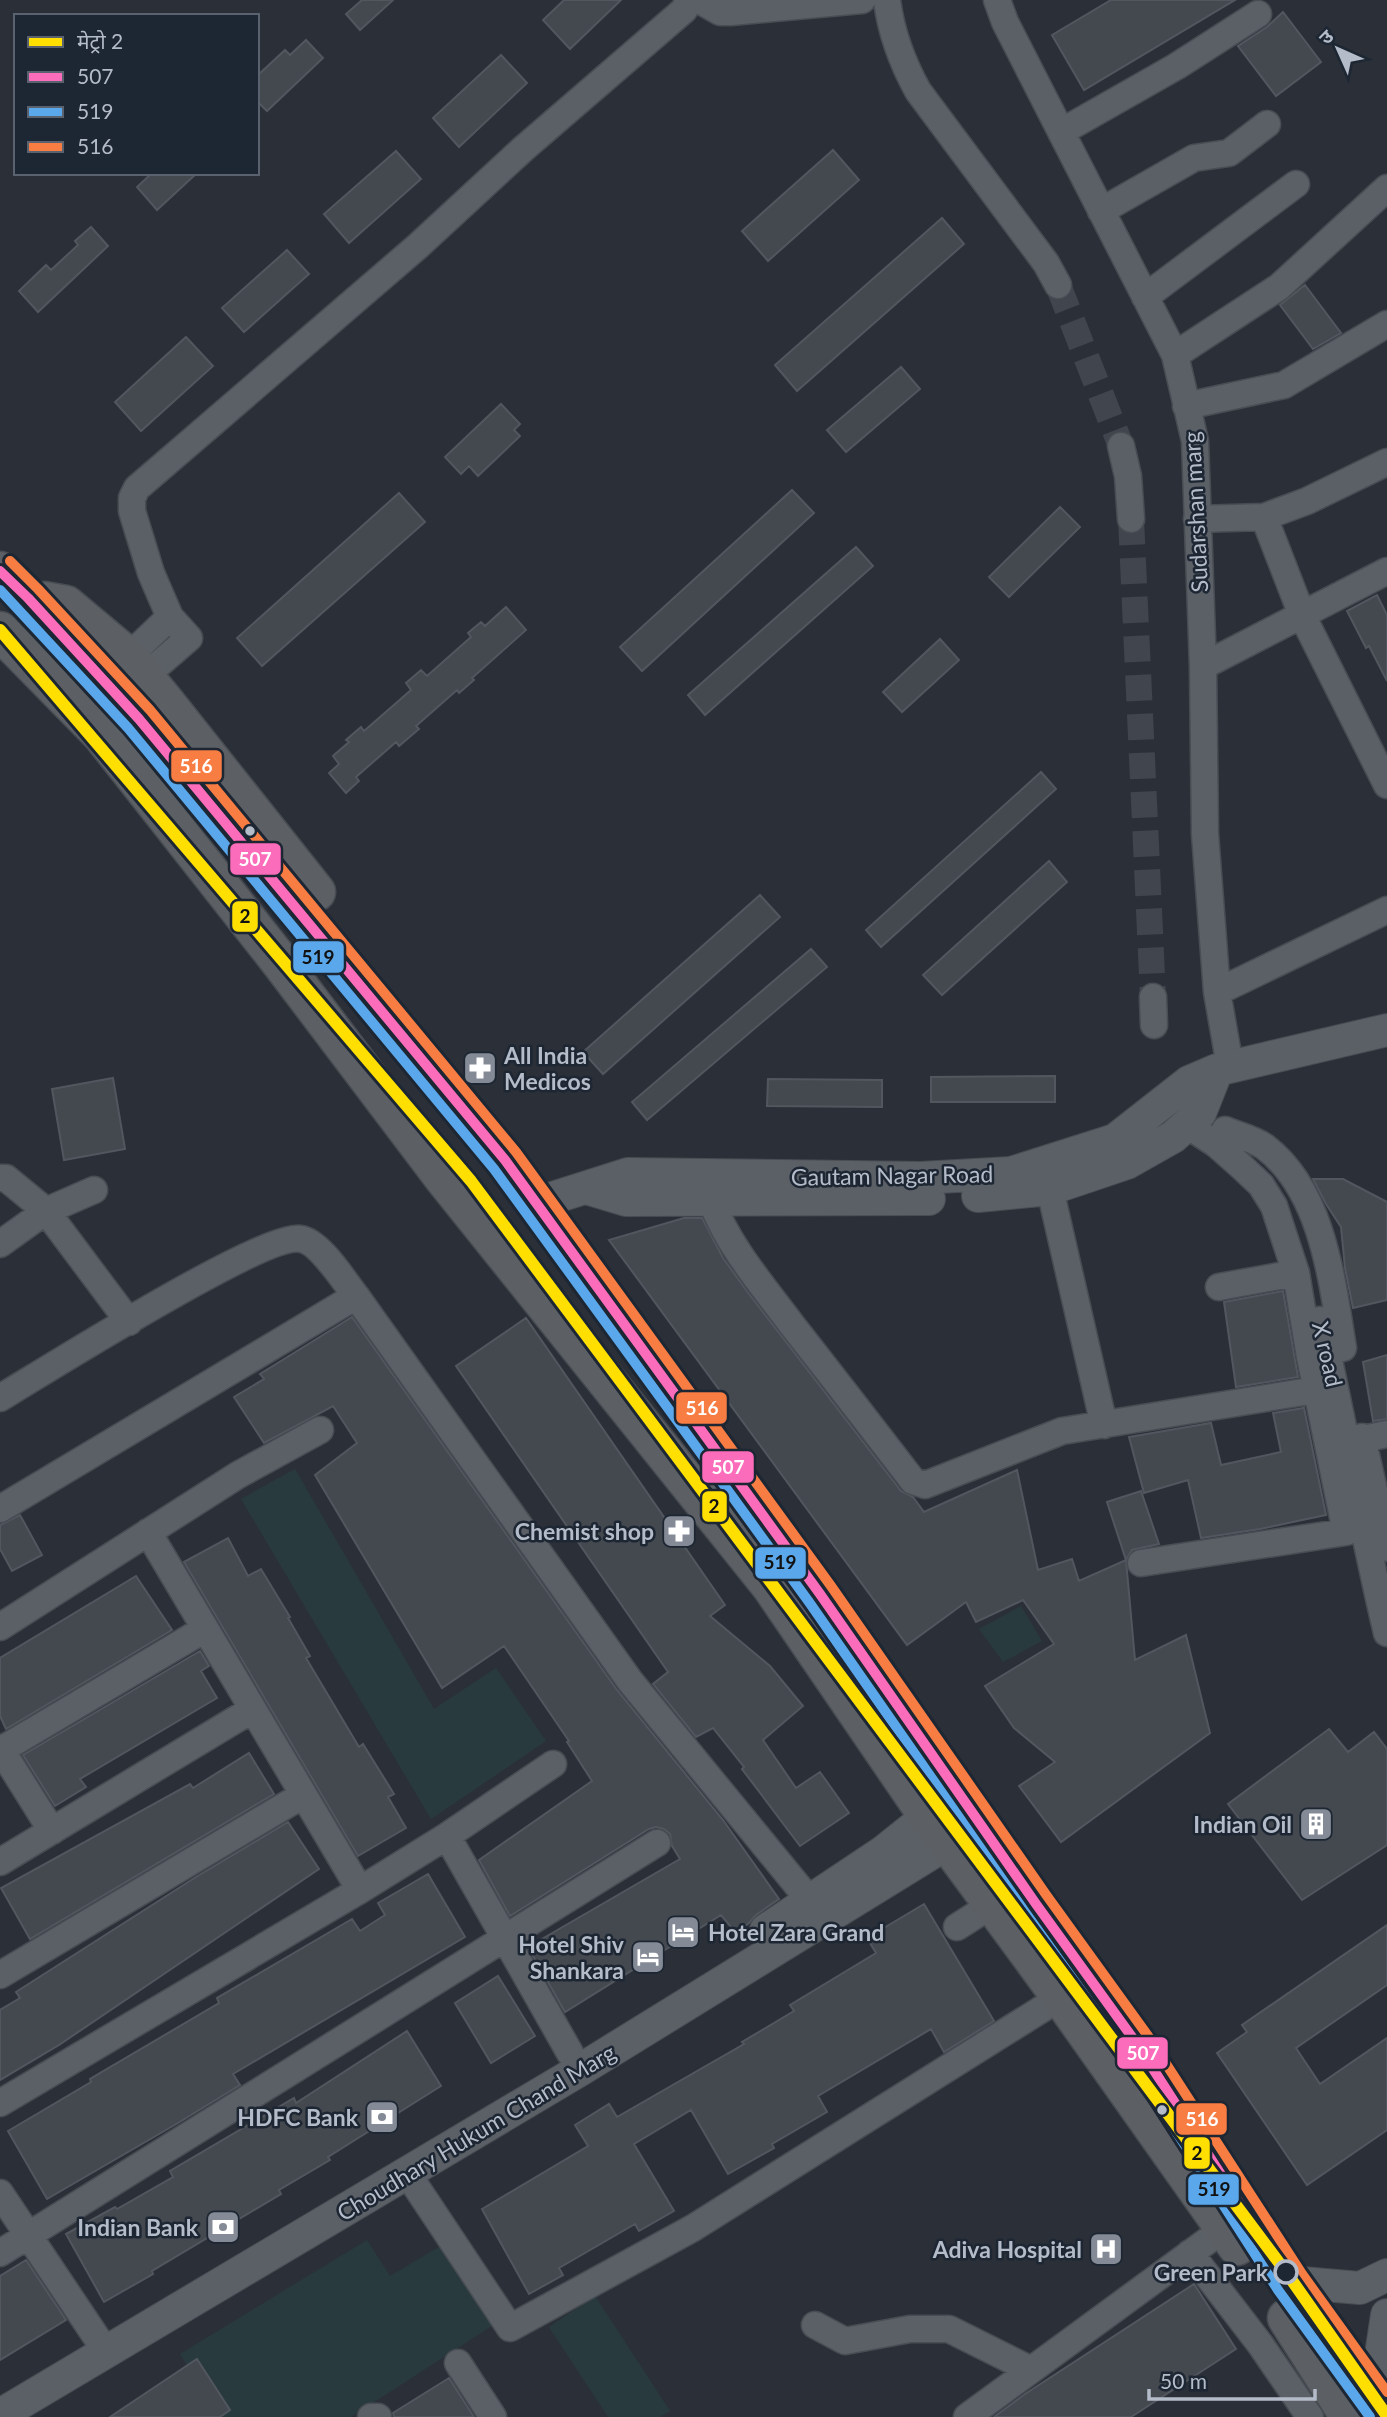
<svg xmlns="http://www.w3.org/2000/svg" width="1387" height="2417" font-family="Lato,'Noto Sans Devanagari',sans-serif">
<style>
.green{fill:#283a3e}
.building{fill:#44484f;stroke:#52575f;stroke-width:2}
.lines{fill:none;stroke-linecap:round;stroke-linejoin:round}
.minor-tunnel{stroke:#40454e;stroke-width:26;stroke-dasharray:26 13;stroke-linecap:butt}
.minor-casing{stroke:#484c53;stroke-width:29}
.tertiary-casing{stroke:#484c53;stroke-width:34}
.trunk-casing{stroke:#474c53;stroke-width:41}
.minor{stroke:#5b5f66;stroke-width:26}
.tertiary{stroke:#5b5f66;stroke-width:32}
.trunk{stroke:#5c5f64;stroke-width:38}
.bus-1-casing{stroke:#1d2633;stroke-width:16}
.bus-2-casing{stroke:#1d2633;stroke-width:16}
.bus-3-casing{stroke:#1d2633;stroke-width:16}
.bus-1{stroke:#fb6dba;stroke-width:10}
.bus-2{stroke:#5aa8eb;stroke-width:10}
.bus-3{stroke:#f77d43;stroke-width:10}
.metro-1-casing{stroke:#1d2633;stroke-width:18}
.metro-1{stroke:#ffdf00;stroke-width:12}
.bus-dot{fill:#b5bcc9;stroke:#1d2633;stroke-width:2.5}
.stop-dot{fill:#1d2633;stroke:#b5bcc9;stroke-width:3.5}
.labels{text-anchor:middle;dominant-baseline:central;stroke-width:5;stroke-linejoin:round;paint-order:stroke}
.street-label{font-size:23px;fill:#b5bcc9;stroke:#1d2633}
.poi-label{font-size:23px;font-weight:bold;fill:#b5bcc9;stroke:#1d2633;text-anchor:end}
.stop-label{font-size:23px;font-weight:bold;fill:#b5bcc9;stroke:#1d2633;text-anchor:end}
.line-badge{stroke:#1d2633;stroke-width:2.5}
.badge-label{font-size:19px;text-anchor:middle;font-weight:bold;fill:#fff}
.pale-badge-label{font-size:19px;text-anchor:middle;font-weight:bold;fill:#111}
</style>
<rect width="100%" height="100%" fill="#2b3038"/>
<path class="green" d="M295,1469L434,1709L496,1668L546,1741L431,1819L241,1499Z
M1021,1606L1042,1641L1003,1662L979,1629Z
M367,2240L390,2276L449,2241L495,2324L351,2417H219L180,2354Z
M595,2296L670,2411L660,2417H608L549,2327Z"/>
<path class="building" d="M362,0H393L360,30L346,14Z
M564,0H621L570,49L543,20Z
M1111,0H1235L1084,90L1052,35Z
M1283,12L1321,62L1276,96L1238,46L1267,27Z
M306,40L323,58L267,111L257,101V76L285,50L290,55Z
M501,55L527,83L459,147L433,118Z
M833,150L859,180L768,261L742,231Z
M396,151L421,179L349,243L324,214Z
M152,173H197L157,210L137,187Z
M942,218L964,244L797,391L775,365Z
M91,227L108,246L38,312L19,291L46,265L51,270L78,245L75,241Z
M287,250L309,274L244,332L222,308Z
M1305,285L1341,333L1313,349L1280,305Z
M186,337L213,366L141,431L115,402Z
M901,367L920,389L846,452L827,430Z
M501,404L520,424L514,430L520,436L478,476L469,466L461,474L445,457Z
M792,490L814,513L642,671L620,647Z
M399,493L425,522L262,666L237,638Z
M1060,507L1080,527L1009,597L989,577Z
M856,547L873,566L705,715L688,695Z
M1377,595L1387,615V681L1369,646L1366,648L1347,611Z
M506,607L526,630L472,678L474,680L459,693L457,690L416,726L419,729L399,746L396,742L356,777L359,781L346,793L329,773L339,764L333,756L349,742L346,740L361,727L364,731L411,690L406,683L421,670L427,676L471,637L468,633L481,622L485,626Z
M940,639L959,660L902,712L883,692Z
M1041,772L1056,789L881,947L866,930Z
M1049,861L1067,882L942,995L923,975Z
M760,895L780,917L603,1074L583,1052Z
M811,949L827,967L647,1120L632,1102Z
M1055,1076V1102H931V1077Z
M113,1078L125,1149L64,1160L52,1089Z
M768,1079L882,1080V1107L767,1106Z
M1313,1179H1343L1387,1202V1300L1353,1308L1345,1268L1341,1227L1326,1204Z
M684,1218H702L723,1258L746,1290L901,1491L913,1497L924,1512L1017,1470L1038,1570L1072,1559L1079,1581L1126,1560L1135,1660L1186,1635L1210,1733L1061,1842L1019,1786L1055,1762L1014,1728L985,1686L1054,1644L1023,1600L976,1622L966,1602L907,1645L609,1240Z
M1283,1291L1298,1377L1236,1387L1224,1302Z
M352,1317L617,1690L723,1820L779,1899L756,1915L749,1923L736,1933L721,1915L565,2012L528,1947L680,1859L672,1846L670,1834L664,1829L656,1827L649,1829L510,1916L479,1860L592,1781L567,1742L569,1741L504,1646L442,1688L315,1475L357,1443L333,1406L264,1443L234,1397L264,1379L260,1374Z
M526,1318L725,1605L710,1616L770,1666L803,1706L763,1740L796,1788L820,1772L849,1813L800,1846L742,1769L744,1767L713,1728L696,1737L653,1684L668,1672L456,1366Z
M1387,1355V1419L1373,1421L1363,1362Z
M1304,1408L1326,1515L1260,1529L1201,1538L1188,1480L1144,1493L1129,1437L1211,1423L1221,1465L1281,1452L1273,1413Z
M1141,1491L1159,1544L1132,1550L1126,1560L1107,1502Z
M20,1515L42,1555L12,1571L0,1549V1525Z
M228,1538L248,1576L261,1569L290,1617L288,1618L310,1656L306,1658L359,1747L363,1744L394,1794L388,1797L406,1828L358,1856L184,1562Z
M136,1576L172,1630L6,1729L0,1716V1658Z
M200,1651L209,1666L201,1671L217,1698L80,1779L86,1787L55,1806L23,1755Z
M1329,1729L1348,1752L1374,1732L1387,1749V1845L1302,1900L1228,1804Z
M249,1753L274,1794L30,1939L1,1888L190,1784L193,1788Z
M288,1822L319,1869L59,2045L0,2080V2010L20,1998L16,1992L196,1877Z
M428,1874L465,1937L233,2074L240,2085L178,2123L47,2199L8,2131L91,2082L90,2079L219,2003L217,1998L352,1919L360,1931L385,1915L378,1903Z
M924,1904L994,2021L944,2052L931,2029L818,2096L827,2112L772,2144L774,2148L728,2174L691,2110L634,2144L674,2211L639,2231L635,2224L559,2268L563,2275L529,2294L482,2209L588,2146L575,2125L609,2104L617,2117L744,2044L742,2042L794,2011L790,2005L876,1953L867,1938Z
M1387,1925V1985L1296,2048L1320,2084L1387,2038V2130L1307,2185L1217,2053L1247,2032L1242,2025Z
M498,1976L535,2036L491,2063L455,2003Z
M407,2031L441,2086L328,2157L330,2160L279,2190L281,2194L152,2271L153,2274L104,2302L66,2234L115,2207L117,2209L173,2177L170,2171L294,2098L296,2103Z
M26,2260L66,2320L0,2360V2276Z
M1194,2284L1236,2349L1131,2417H994L1025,2394Z
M197,2359L230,2410L220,2417H110Z
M449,2378L474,2417H394L393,2413Z"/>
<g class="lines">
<path class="minor-tunnel" d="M1058,285L1121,446
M1131,519L1153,997"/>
<g class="minor-casing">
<path id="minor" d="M699,0L720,12H731L862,0
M887,0C891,33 902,62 918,91L1046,263L1058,285
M997,0L1005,22L1175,355L1195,441L1203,666L1205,834L1217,992L1230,1066
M1061,132L1177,66L1258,14
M1101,211L1194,158L1229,153L1267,124
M1145,297L1296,184
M1175,355L1279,287L1387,188
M1186,406L1284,385L1387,324
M1121,446L1128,476L1131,519
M1264,517L1307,501L1387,462
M1197,519L1264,517L1302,615L1387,785
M128,657L170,617
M1203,666L1387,571
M144,677L189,638L170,617L151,573L132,511V498L137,488L418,246L523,149L684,10L689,0
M1217,992L1387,910
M1153,997L1154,1025
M1225,1130C1237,1135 1254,1139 1265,1147C1323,1191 1332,1281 1343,1348
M0,1178H6L46,1211L129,1322
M1050,1189L1104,1425
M711,1200C728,1246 763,1286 792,1325C833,1377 873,1429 913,1481L925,1485L1062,1431L1316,1390
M0,1244L46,1211L94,1190
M1219,1287L1296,1273
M1320,1320C1344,1424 1362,1529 1387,1633
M0,1398C45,1371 265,1232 301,1239C320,1242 344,1281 356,1296L630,1681L811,1902
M1362,1437L1387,1548
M1363,1439L1387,1434
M0,1509L356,1296
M148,1532L360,1890
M1141,1563L1346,1532L1310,1357L1296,1273L1274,1206L1261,1185L1243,1168L1216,1144L1187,1125
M0,1627L238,1475L320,1430
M0,1748L52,1831
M1,1750L205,1629
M447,1836L570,2053
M0,1862L253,1709
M957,1927L993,1904
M0,1975L303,1795
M0,2103L360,1890L447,1836L553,1764
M407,2173L510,2328L693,2228L1061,1997
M0,2193L107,2353
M0,2253L657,1843
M1190,2253L1260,2344L1310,2417
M815,2325L845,2341L910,2329H949L1031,2370
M458,2363L493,2417
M371,2417H378
M967,2417L1225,2228"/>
</g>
<g class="tertiary-casing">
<path id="tertiary" d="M586,1188L626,1200L929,1199
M978,1196L1050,1189L1127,1163L1173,1137L1200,1113L1217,1070
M537,1203L628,1174L921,1178L1011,1173L1115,1140L1189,1082L1217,1070L1387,1030
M766,1930L883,1852L928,1816
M1290,2282L1360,2288L1387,2275
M1381,2408L1382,2348L1387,2315
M0,2415L580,2070L948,1843"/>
</g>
<g class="trunk-casing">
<path id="trunk" d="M0,571L28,598L139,719L505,1160L820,1594L1036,1904L1137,2044L1290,2282L1387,2416
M44,601L66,605L128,657L165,702L168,728
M0,631L102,735L282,964L443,1177L771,1586L928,1816L1061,1997L1237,2246
M165,702L316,892
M1287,2318L1350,2417"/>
</g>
<use href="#minor" class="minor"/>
<use href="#tertiary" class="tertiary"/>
<use href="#trunk" class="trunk"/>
<g class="bus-1-casing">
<path id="bus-1" d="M0,571L28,598L139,719L505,1160L820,1594L1036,1904L1137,2044L1290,2282L1387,2416"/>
</g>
<g class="bus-2-casing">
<path id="bus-2" d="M0,590L128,728L494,1169L809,1602L1025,1912L1125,2052L1278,2290L1370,2417"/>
</g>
<g class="bus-3-casing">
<path id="bus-3" d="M10,561L38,589L150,710L516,1152L831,1586L1047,1896L1148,2036L1302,2274L1387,2392"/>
</g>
<use href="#bus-1" class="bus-1"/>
<use href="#bus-2" class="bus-2"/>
<use href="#bus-3" class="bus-3"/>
<g class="metro-1-casing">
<path id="metro-1" d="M0,630L471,1181L1286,2272L1387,2416"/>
</g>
<use href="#metro-1" class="metro-1"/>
</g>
<defs>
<g id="pharmacy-square" transform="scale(1.75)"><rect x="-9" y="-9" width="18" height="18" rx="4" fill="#858b96" stroke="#1d2633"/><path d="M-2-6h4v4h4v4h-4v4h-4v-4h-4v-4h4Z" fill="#fff"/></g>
<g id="building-square" transform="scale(1.75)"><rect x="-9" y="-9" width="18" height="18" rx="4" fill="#858b96" stroke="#1d2633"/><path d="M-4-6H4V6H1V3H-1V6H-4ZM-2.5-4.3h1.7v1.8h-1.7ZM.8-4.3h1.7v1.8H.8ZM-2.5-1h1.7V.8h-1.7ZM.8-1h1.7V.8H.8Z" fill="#fff"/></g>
<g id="hotel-square" transform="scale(1.75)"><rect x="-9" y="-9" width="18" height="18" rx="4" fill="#858b96" stroke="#1d2633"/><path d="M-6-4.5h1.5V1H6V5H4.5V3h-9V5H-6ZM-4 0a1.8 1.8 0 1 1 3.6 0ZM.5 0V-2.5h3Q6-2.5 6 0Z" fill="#fff"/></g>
<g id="bank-square" transform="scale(1.75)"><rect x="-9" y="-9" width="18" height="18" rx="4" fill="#858b96" stroke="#1d2633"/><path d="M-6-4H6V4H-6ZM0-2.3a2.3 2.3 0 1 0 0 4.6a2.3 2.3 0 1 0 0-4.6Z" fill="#fff"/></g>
<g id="hospital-square" transform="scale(1.75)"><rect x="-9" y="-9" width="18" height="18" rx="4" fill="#858b96" stroke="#1d2633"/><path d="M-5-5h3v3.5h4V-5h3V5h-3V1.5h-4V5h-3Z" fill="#fff"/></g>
</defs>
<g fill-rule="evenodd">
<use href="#pharmacy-square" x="480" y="1068"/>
<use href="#pharmacy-square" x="679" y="1531"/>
<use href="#building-square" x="1316" y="1824"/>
<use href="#hotel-square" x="683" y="1932"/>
<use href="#hotel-square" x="648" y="1957"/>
<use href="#bank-square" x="382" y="2117"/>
<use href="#bank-square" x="223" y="2227"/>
<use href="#hospital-square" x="1106" y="2249"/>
</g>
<g class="bus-dot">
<circle cx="250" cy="831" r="6"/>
<circle cx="1162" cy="2110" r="6"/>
</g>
<circle class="stop-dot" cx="1286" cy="2272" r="11"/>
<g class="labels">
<g class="street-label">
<text transform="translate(1195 512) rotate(-93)">Sudarshan marg</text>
<text transform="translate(892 1175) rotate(-1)">Gautam Nagar Road</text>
<text transform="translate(1328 1354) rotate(77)">X road</text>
<text transform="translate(476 2132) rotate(-31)">Choudhary Hukum Chand Marg</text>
</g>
<g class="poi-label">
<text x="504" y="1055" text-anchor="start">All India<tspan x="504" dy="26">Medicos</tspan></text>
<text x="654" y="1531">Chemist shop</text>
<text x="1292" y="1824">Indian Oil</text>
<text x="708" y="1932" text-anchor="start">Hotel Zara Grand</text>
<text x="624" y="1944">Hotel Shiv<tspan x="624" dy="26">Shankara</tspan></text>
<text x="358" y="2117">HDFC Bank</text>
<text x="198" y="2227">Indian Bank</text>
<text x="1082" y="2249">Adiva Hospital</text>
</g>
<g class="stop-label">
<text x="1268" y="2272">Green Park</text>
</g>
</g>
<g class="line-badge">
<rect x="170" y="749" width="53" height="34" rx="7" fill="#f77d43"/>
<rect x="229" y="842" width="53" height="34" rx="7" fill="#fb6dba"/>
<rect x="231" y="900" width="28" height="33" rx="7" fill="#ffdf00"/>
<rect x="292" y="940" width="53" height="34" rx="7" fill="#5aa8eb"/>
<rect x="675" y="1391" width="53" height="34" rx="7" fill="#f77d43"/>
<rect x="701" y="1450" width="54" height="34" rx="7" fill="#fb6dba"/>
<rect x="701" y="1490" width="27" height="33" rx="7" fill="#ffdf00"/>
<rect x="754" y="1546" width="53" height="34" rx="7" fill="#5aa8eb"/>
<rect x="1116" y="2036" width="53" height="34" rx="7" fill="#fb6dba"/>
<rect x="1175" y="2102" width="53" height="34" rx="7" fill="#f77d43"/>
<rect x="1183" y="2136" width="28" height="34" rx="7" fill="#ffdf00"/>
<rect x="1187" y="2173" width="53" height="33" rx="7" fill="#5aa8eb"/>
</g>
<g class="badge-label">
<text x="196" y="773">516</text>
<text x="255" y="866">507</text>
<text x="702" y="1415">516</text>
<text x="728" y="1474">507</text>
<text x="1143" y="2060">507</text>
<text x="1202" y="2126">516</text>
</g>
<g class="pale-badge-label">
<text x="245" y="923">2</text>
<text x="318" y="964">519</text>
<text x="714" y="1513">2</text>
<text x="780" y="1569">519</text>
<text x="1197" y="2160">2</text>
<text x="1214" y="2196">519</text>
</g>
<rect x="14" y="14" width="245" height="161" fill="#1d2633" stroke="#5a626f" stroke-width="2"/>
<rect x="28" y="37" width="35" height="10" fill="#ffdf00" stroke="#5a626f" stroke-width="2"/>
<text x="77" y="49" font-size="21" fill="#b5bcc9">मेट्रो 2</text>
<rect x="28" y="72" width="35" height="10" fill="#fb6dba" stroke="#5a626f" stroke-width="2"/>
<text x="77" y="84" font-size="21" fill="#b5bcc9">507</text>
<rect x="28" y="107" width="35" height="10" fill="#5aa8eb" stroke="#5a626f" stroke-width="2"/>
<text x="77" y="119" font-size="21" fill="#b5bcc9">519</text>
<rect x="28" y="142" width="35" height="10" fill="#f77d43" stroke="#5a626f" stroke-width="2"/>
<text x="77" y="154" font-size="21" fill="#b5bcc9">516</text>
<g transform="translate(1338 49) rotate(315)" stroke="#1d2633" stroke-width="5" paint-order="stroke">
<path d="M0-5L12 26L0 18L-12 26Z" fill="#b5bcc9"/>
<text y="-10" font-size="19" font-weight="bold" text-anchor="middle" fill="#b5bcc9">उ</text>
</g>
<path d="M1149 2389v10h166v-10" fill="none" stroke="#b5bcc9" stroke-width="3.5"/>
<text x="1160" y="2389" font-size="21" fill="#b5bcc9" stroke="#1d2633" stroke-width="5" paint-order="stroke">50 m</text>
</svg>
